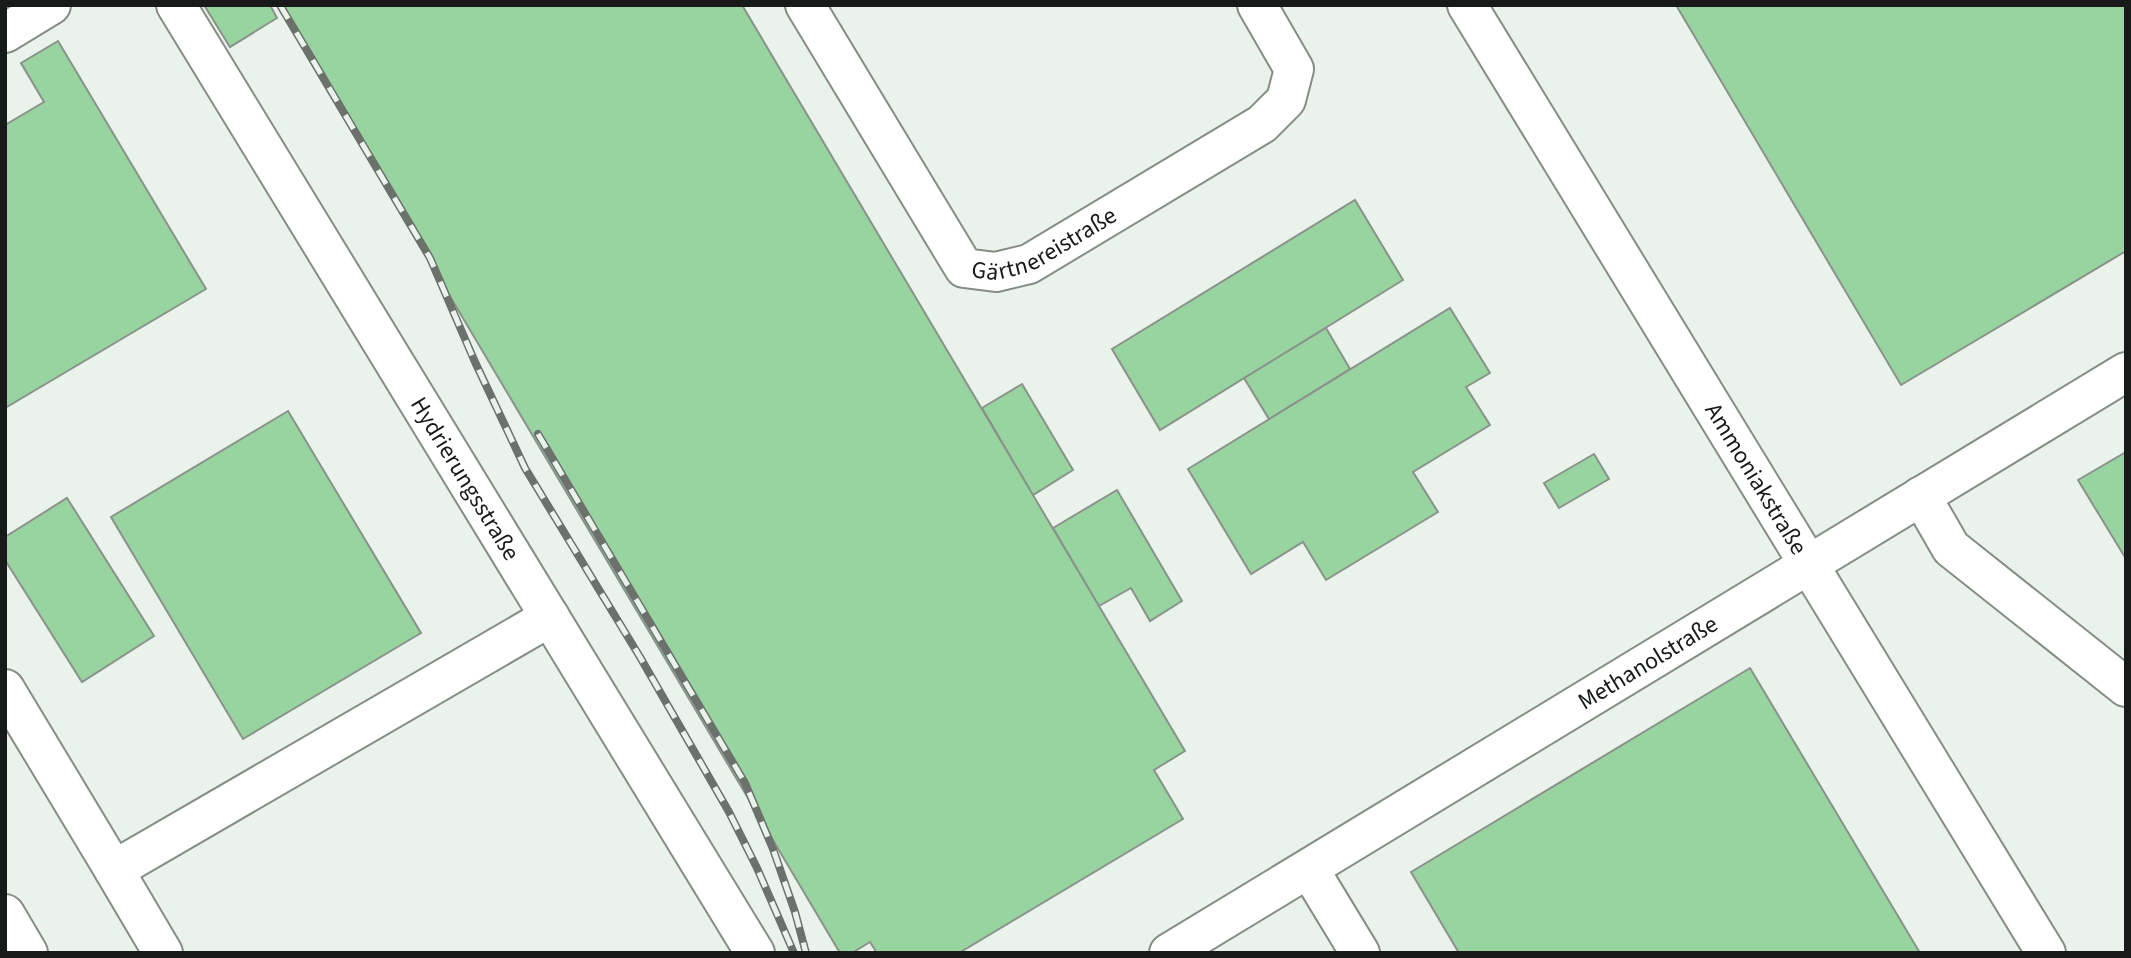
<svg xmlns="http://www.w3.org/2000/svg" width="2131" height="958" font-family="'Source Sans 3',sans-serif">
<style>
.building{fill:#98d49f;stroke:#8a928b;stroke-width:2}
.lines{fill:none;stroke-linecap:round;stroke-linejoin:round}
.minor-casing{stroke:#858d86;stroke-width:42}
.minor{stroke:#fff;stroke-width:38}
.rail-casing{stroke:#6c716d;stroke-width:8}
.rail{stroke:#eaf3eb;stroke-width:5;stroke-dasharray:16;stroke-linecap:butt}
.labels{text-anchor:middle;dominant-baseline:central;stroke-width:6;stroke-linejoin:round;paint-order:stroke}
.street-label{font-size:24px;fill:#171a18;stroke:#eaf3eb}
</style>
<rect width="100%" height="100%" fill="#eaf3eb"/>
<path class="building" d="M204,5H270L277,18L230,47Z
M277,5H742L1185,751L1154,770L1183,819L959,953H877L870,942L852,953H840Z
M1676,5H2126V251L1901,385Z
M58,41L206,289L5,408V125L44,102L21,63Z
M1355,200L1403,280L1160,430L1112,349Z
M1450,308L1490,373L1466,387L1490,425L1413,472L1438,512L1326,580L1303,542L1251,574L1188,469Z
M1326,328L1350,369L1269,419L1244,378Z
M1022,384L1073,470L1033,495L982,408Z
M288,411L421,633L243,739L111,517Z
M2126,452V559L2078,480Z
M1594,454L1609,479L1559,508L1544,483Z
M1117,490L1182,601L1150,621L1131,588L1099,606L1053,528Z
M67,498L154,636L82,682L5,560V537Z
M1750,668L1920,953H1459L1411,872Z"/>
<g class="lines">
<g class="minor-casing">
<g id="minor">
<path id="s1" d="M176,5L755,953"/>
<path id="s2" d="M805,5L964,268L996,272L1029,264L1262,124L1286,100L1294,69L1257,5"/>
<path id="s3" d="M1467,5L2046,953"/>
<path d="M5,33L51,5"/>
<path d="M1921,496L1951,548L2126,687"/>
<path d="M5,689L114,870"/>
<path d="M1309,869L1360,953"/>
<path d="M5,914L28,953"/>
<path d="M163,953L114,870L550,617"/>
<path id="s4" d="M1169,953L2126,372"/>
</g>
</g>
<use href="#minor" class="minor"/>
<g class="rail-casing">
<path id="rail" d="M280,5L430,258L475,362L525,468L640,657L729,812L757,868L794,953
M538,434L745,783L773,849L795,912L806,953"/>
</g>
<use href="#rail" class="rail"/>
</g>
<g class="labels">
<g class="street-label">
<text stroke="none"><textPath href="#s2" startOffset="394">Gärtnereistraße</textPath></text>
<text stroke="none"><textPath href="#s1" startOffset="555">Hydrierungsstraße</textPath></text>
<text stroke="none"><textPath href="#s3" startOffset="555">Ammoniakstraße</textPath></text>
<text stroke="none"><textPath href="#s4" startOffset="560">Methanolstraße</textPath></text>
</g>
</g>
<rect width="2131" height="958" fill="none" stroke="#171a18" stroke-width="14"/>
</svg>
